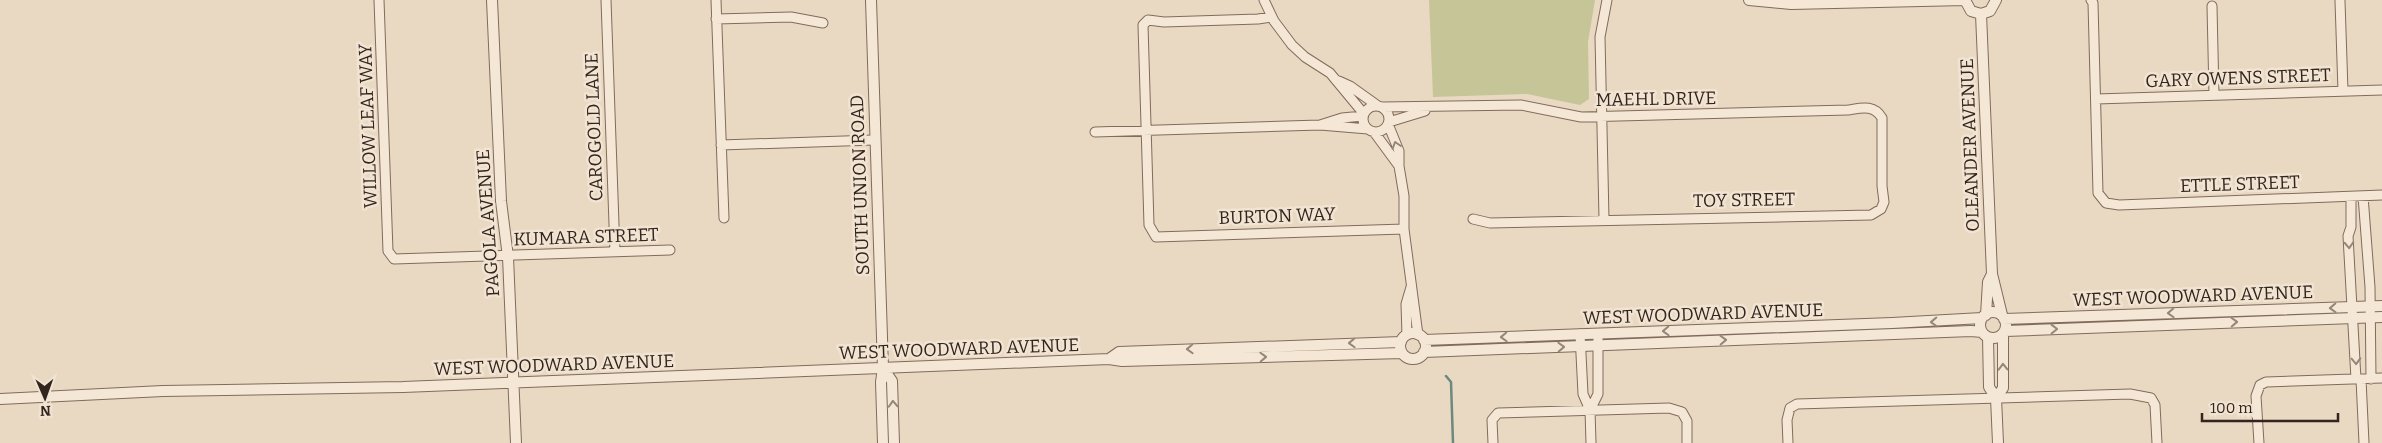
<svg xmlns="http://www.w3.org/2000/svg" width="2382" height="443" font-family="Bitter,serif">
<style>
.green{fill:#c6c598}
.lines{fill:none;stroke-linecap:round;stroke-linejoin:round}
.stream{stroke:#6d897e;stroke-width:2.5}
.minor-casing{stroke:#816b5c;stroke-width:11}
.tertiary-casing{stroke:#816b5c;stroke-width:12}
.minor{stroke:#f5e7d5;stroke-width:9}
.tertiary{stroke:#f5e7d5;stroke-width:10}
.oneway{stroke:#94867a}
.labels{text-anchor:middle;dominant-baseline:central;stroke-width:5;stroke-linejoin:round;paint-order:stroke}
.street-label{font-size:18px;fill:#33251e;stroke:#f1e4d2}
</style>
<rect width="100%" height="100%" fill="#e9d9c3"/>
<path class="green" d="M1429,0H1595L1588,42L1589,99L1580,105L1527,94L1433,97Z"/>
<g class="lines">
<path class="stream" d="M1446,376L1451,382L1453,443"/>
<g class="minor-casing">
<path id="minor" d="M379,0L388,251L394,259L670,250
M606,0L615,252
M716,0L724,218
M1264,0L1274,21L1292,45L1305,57L1330,73L1364,114
M2091,0L2093,3L2098,193L2106,203L2119,205L2382,195
M2340,1L2343,91
M2212,6L2214,95
M1272,17L1258,19L1164,22L1148,20L1143,25L1149,225L1156,237L1404,229
M716,19L791,17L823,23
M1339,81L1350,86L1378,106
M2096,99L2382,90
M1363 119a13 13 0 1 1 26 0a13 13 0 1 1-26 0Z
M1382,107L1521,105L1581,117L1848,110C1861,108 1874,104 1882,118V186L1884,202L1881,209L1871,215L1490,223L1473,219
M1389,122L1425,111
M1388,124L1399,151V166L1404,196V229L1418,335
M1320,125L1342,118L1363,116
M1095,132L1320,125L1368,129
M1374,132L1399,166
M721,145L874,140
M2363,196L2370,287L2371,379
M2351,197V227L2348,236L2356,379
M1604,219L1600,37L1607,0
M1580,334L1583,394L1590,410L1598,394V334
M1407,335L1406,304L1411,287
M2361,379L2364,443
M1590,410L1591,443
M1493,443L1492,420L1498,413L1669,408L1682,412L1687,421V443
M1788,443L1787,420L1790,408L1797,404L2130,394L2151,398L2155,405L2157,443
M2259,443L2256,396L2260,385L2266,382L2382,378"/>
</g>
<g class="tertiary-casing">
<path id="tertiary" d="M492,0L501,201L508,257L516,443
M871,0L883,368L881,382L883,443
M1749,0L1791,4L1965,0
M1965,0L1971,11L1981,14L1990,11L1996,0
M1981,14L1992,274L2002,315
M1980 325a13 13 0 1 1 26 0a13 13 0 1 1-26 0Z
M1986,315L1988,282L1992,274
M2004,319L2382,306
M2005,331L2382,317
M1400 346a13 13 0 1 1 26 0a13 13 0 1 1-26 0Z
M1988,337L1989,387L1996,398L1998,443
M1424,340L1892,323L1982,318
M1424,352L1971,331L1982,332
M1109,359L1119,352L1401,342
M883,368L892,381L894,443
M1996,398L2003,388V334
M0,399L163,391L403,387L1109,359L1122,361L1402,353"/>
</g>
<use href="#minor" class="minor"/>
<use href="#tertiary" class="tertiary"/>
</g>
<defs><path id="oneway-chevron" d="M-2-3.5L2.5 0L-2 3.5" fill="none" stroke-width="1.6" stroke-linecap="round" stroke-linejoin="round" transform="scale(1.25)"/></defs>
<g class="oneway">
<use href="#oneway-chevron" transform="translate(1396 145) rotate(-108)"/>
<use href="#oneway-chevron" transform="translate(2349 245) rotate(87)"/>
<use href="#oneway-chevron" transform="translate(2333 308) rotate(178)"/>
<use href="#oneway-chevron" transform="translate(2171 313) rotate(178)"/>
<use href="#oneway-chevron" transform="translate(1934 322) rotate(178)"/>
<use href="#oneway-chevron" transform="translate(2234 322) rotate(-2)"/>
<use href="#oneway-chevron" transform="translate(2054 329) rotate(-1)"/>
<use href="#oneway-chevron" transform="translate(1666 331) rotate(178)"/>
<use href="#oneway-chevron" transform="translate(1504 337) rotate(178)"/>
<use href="#oneway-chevron" transform="translate(1723 340) rotate(-2)"/>
<use href="#oneway-chevron" transform="translate(1352 343) rotate(178)"/>
<use href="#oneway-chevron" transform="translate(1561 347) rotate(-2)"/>
<use href="#oneway-chevron" transform="translate(1190 349) rotate(178)"/>
<use href="#oneway-chevron" transform="translate(1263 357) rotate(-2)"/>
<use href="#oneway-chevron" transform="translate(2356 361) rotate(88)"/>
<use href="#oneway-chevron" transform="translate(2003 367) rotate(-91)"/>
<use href="#oneway-chevron" transform="translate(893 404) rotate(-93)"/>
</g>
<g class="labels">
<g class="street-label">
<text transform="translate(2238 78) rotate(-2)">GARY OWENS STREET</text>
<text transform="translate(1656 99) rotate(-1)">MAEHL DRIVE</text>
<text transform="translate(368 126) rotate(-92)">WILLOW LEAF WAY</text>
<text transform="translate(594 127) rotate(-92)">CAROGOLD LANE</text>
<text transform="translate(1970 145) rotate(-92)">OLEANDER AVENUE</text>
<text transform="translate(2240 184) rotate(-2)">ETTLE STREET</text>
<text transform="translate(860 185) rotate(-92)">SOUTH UNION ROAD</text>
<text transform="translate(1744 200) rotate(-1)">TOY STREET</text>
<text transform="translate(1277 216) rotate(-2)">BURTON WAY</text>
<text transform="translate(488 223) rotate(-94)">PAGOLA AVENUE</text>
<text transform="translate(586 237) rotate(-2)">KUMARA STREET</text>
<text transform="translate(2193 296) rotate(-2)">WEST WOODWARD AVENUE</text>
<text transform="translate(1703 314) rotate(-2)">WEST WOODWARD AVENUE</text>
<text transform="translate(959 349) rotate(-2)">WEST WOODWARD AVENUE</text>
<text transform="translate(554 365) rotate(-2)">WEST WOODWARD AVENUE</text>
</g>
</g>
<g transform="translate(45 398) rotate(178)" stroke="#f1e4d2" stroke-width="4" paint-order="stroke">
<path d="M0-4L9 19L0 12L-9 19Z" fill="#33251e"/>
<text y="-8" font-size="14" font-weight="bold" text-anchor="middle" fill="#33251e">N</text>
</g>
<path d="M2202 413v8h136v-8" fill="none" stroke="#33251e" stroke-width="2.5"/>
<text x="2210" y="413" font-size="15" fill="#33251e" stroke="#f1e4d2" stroke-width="4" paint-order="stroke">100 m</text>
</svg>
